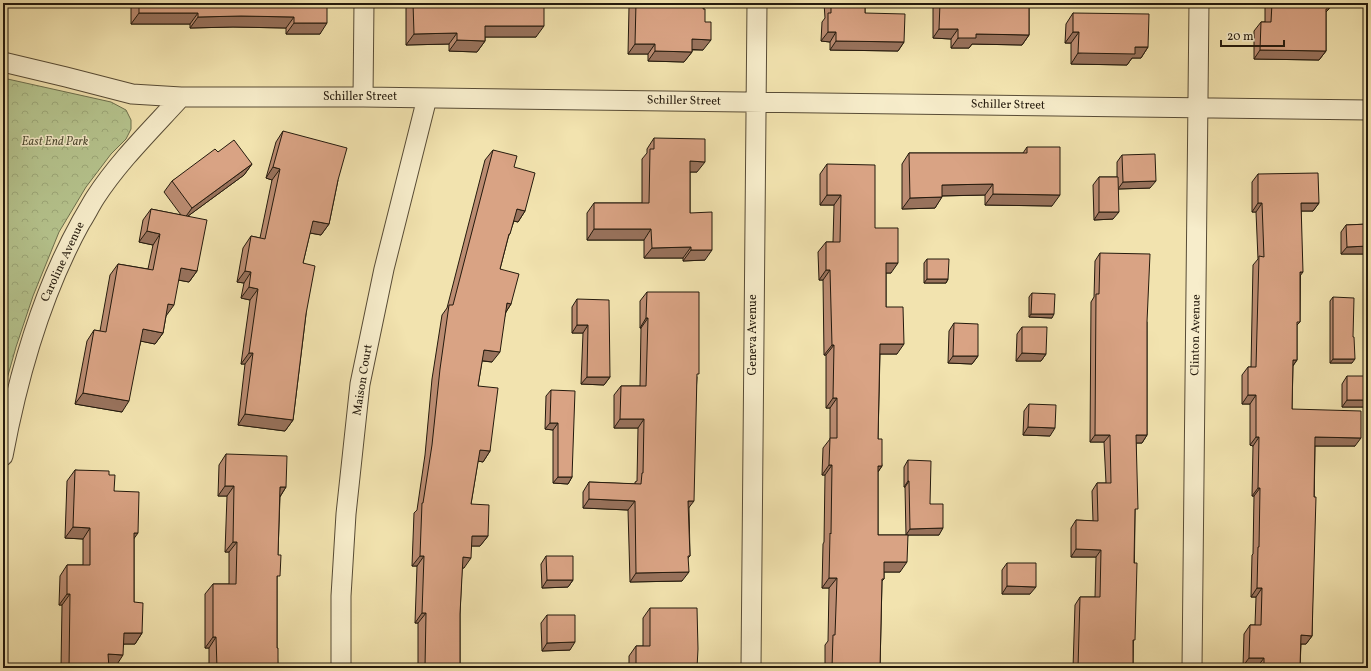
<svg xmlns="http://www.w3.org/2000/svg" width="1371" height="671" font-family="Vollkorn,serif">
<style>
.park{fill:url(#park-crowns);stroke:#6d704e}
.lines{fill:none;stroke-linecap:round;stroke-linejoin:round}
.street-casing{stroke:#584c36;stroke-width:21}
.street{stroke:#f7edcb;stroke-width:19}
.wall{fill:#bb8c72;stroke:#241a0d}
.shaded-wall{fill:#98725c;stroke:#241a0d}
.building{fill:#d9a384;stroke:#241a0d}
.labels{text-anchor:middle;dominant-baseline:central;stroke-width:3;stroke-linejoin:round;paint-order:stroke}
.street-label{font-size:12px;fill:#241a0d;stroke:#f7edcb}
.park-label{font-size:12px;font-style:italic;fill:#504d34;stroke:#f7edcb}
</style>
<defs>
<pattern id="park-crowns" width="20" height="18" patternUnits="userSpaceOnUse"><rect width="20" height="18" fill="#b6c58f"/><path d="M2 6a3 3 0 1 1 6 0M12 15a3 3 0 1 1 6 0" fill="none" stroke="#9ca97a"/></pattern>
</defs>
<rect width="100%" height="100%" fill="#f2e3af"/>
<filter id="stains"><feTurbulence type="fractalNoise" baseFrequency=".005" numOctaves="4"/><feColorMatrix values="0 0 0 0 .2 0 0 0 0 .09 0 0 0 0 .02 0 0 0 .5 -.17"/></filter>
<radialGradient id="worn" r=".72"><stop offset=".6" stop-color="#630" stop-opacity="0"/><stop offset="1" stop-color="#630" stop-opacity=".3"/></radialGradient>
<path class="park" d="M3,78L111,102L126,110L131,120V129L126,139L111,154L86,187L59,232L33,296L16,347L3,393Z"/>
<g class="lines">
<g class="street-casing">
<path id="street" d="M3,62L66,77L132,94L181,97H363L1368,110
M363,97L364,3
M3,456C18,376 41,294 81,222C86,214 90,206 95,198C119,161 151,130 181,97
M341,668V596L346,514L360,384L384,269L427,98
M751,668L757,3
M1192,668L1199,3"/>
</g>
<use href="#street" class="street"/>
</g>
<path class="wall" d="M3,3H66L63,7H36V3Z
M131,3H327L320,34H286V28L233,27L190,28V24H131Z
M406,3H544L536,37H485V41L477,52L449,51V44L406,45Z
M610,3H704L703,50H692V52L684,62L648,61V54H628L629,7H610Z
M824,3H865V13L904,42L898,51L830,50V42L821,41L822,22L825,18Z
M933,3H1029V35L1022,45L972,44L969,48H951V39L933,38Z
M1265,3H1329V9L1326,12V51L1319,60L1254,59V31L1261,22H1265Z
M1073,13L1148,47L1141,58H1132L1127,65L1071,64V43H1065L1066,24Z
M283,131L338,180L329,224L321,235L310,233L303,263L306,314L293,420L285,431L238,425L245,364H241L250,300L241,298L244,283L237,282L243,248L251,236L260,238L272,180L266,178L276,142Z
M654,138L697,172H690V213L705,260L683,261V258H644V240H587V213L594,203H642V159L647,153V149Z
M1027,147L1052,206L985,205V195L942,196L935,208L902,209V164L909,153H1023Z
M493,150L514,167L525,211L518,222L514,221L508,238L500,269L511,304L506,312L492,362L482,361L478,386L490,451L483,462L478,461L471,504L488,536L480,546H471L464,568H462L460,614V668H418V623H415L417,566H412L414,513L417,510L425,455L432,379L442,315L447,308L485,160Z
M218,152L252,164L244,175L188,216L197,271L189,282L178,280L166,316L163,333L155,344L141,341L122,412L75,404L87,341L94,330L100,331L110,275L118,264L148,269L153,245L139,242L143,220L151,209L181,215L164,192L172,181Z
M1122,155L1150,188L1118,189L1113,219L1094,220L1093,185L1099,177H1117V162Z
M827,164L875,228L891,273H886V307L897,354H880L878,439L882,466L878,472V535H906L905,487H904V467L908,460L930,504L939,535H908L900,572H884V579L882,581L880,668H825V645L828,641L829,588H822L823,544L824,542L825,475H822L823,448L830,439V408H826V355H824L823,280H819L818,252L826,242H833L834,205H820V174Z
M1258,174L1319,203L1313,211H1301L1300,322L1297,325V360L1293,366L1292,409L1355,446H1315L1312,636L1306,644H1301L1300,667L1320,668H1258V666H1243L1244,634L1250,625H1255L1256,597H1251L1252,555L1253,554L1254,496H1252L1253,446L1250,445V404H1242V375L1248,367H1251L1253,265L1258,259L1256,212H1252V182Z
M1368,224V254H1341V232L1346,225Z
M1100,253L1147,322V435L1142,443H1136L1133,668H1073L1075,605L1080,597H1095L1096,557H1071V528L1076,520L1093,521L1092,491L1097,483H1106L1104,442H1090L1091,302L1094,297L1095,261Z
M927,259L948,279L946,283H924V263Z
M647,292L697,377L689,508L690,556L688,558L682,581L630,582L628,510L583,508V492L589,482L635,484V482L637,481L638,428H614V395L621,386H640L641,328H640V301Z
M1032,293L1052,318L1029,317V297Z
M1333,297L1352,363H1330V301Z
M577,299L610,377L604,385L581,384L583,333H572V307Z
M954,323L978,356L972,364L948,363L949,331Z
M1022,327L1046,354L1041,361H1016L1017,334Z
M1347,376L1368,407H1342V384Z
M551,390L572,477L568,484L553,483V430L545,429L546,396Z
M1029,404L1050,436L1023,435L1024,411Z
M226,454L286,487L280,497L277,580V648L278,668H209V648H205V594L213,584H229V552H225L227,496H218L219,465Z
M75,470L109,475L114,491L134,538V602L142,633L135,644H124L116,666H109V668H61L62,605H59L60,576L67,565H83V539L65,538L67,481Z
M546,556L573,580L568,587L542,588L541,564Z
M1007,563L1030,594H1002V570Z
M650,608L697,668H629V656L636,646H643V618Z
M547,615L570,650L542,651L541,623Z"/>
<path class="shaded-wall" d="M3,3H36L3,4Z
M39,3H66L63,7H36Z
M613,3H632L629,7H610Z
M139,13H198L190,24H131Z
M241,16L294,17L286,28L233,27L190,28L198,17Z
M294,23H327L320,34H286Z
M485,26H544L536,37H477Z
M939,29H958L951,39L933,38Z
M828,32H836L830,42L821,41Z
M1073,32H1079L1071,43H1065Z
M457,33L449,44L406,45L414,34Z
M976,34L1029,35L1022,45L972,44L969,48H951L958,38Z
M692,39L711,40L703,50L685,49Z
M457,40L485,41L477,52L449,51Z
M836,41L904,42L898,51L830,50Z
M635,44H655L648,54H628Z
M1135,47H1148L1141,58H1132L1127,65L1071,64L1078,53Z
M1260,50L1326,51L1319,60L1254,59Z
M655,51L692,52L684,62L648,61Z
M690,161L705,162L697,172H683Z
M252,164L244,175L184,219L192,208Z
M273,167L280,169L272,180L266,178Z
M1156,181L1150,188L1118,189L1123,182Z
M993,184L985,195L934,196L942,185Z
M993,194L1060,195L1052,206L985,205Z
M827,195H841L834,205H820Z
M942,197L935,208L902,209L910,198Z
M1258,203H1262L1256,212H1252Z
M1301,203H1319L1313,211H1295Z
M517,209L525,211L518,222L510,220Z
M1099,212H1119L1113,219L1094,220Z
M313,221L329,224L321,235L305,232Z
M594,229H651L644,240H587Z
M147,231L160,234L153,245L139,242Z
M1368,246V254H1341L1347,247Z
M691,247L683,258H644L652,248Z
M691,250H712L705,260L683,261Z
M886,263H898L891,273H879Z
M181,268L197,271L189,282L173,279Z
M826,270H830L823,280H819Z
M245,271L251,272L244,283L237,282Z
M1300,272H1303L1297,280Z
M927,279H948L946,283H924Z
M249,287L258,289L250,300L241,298Z
M507,303L511,304L504,315Z
M168,304L174,305L166,316L160,315Z
M1031,314H1054L1052,318L1029,317Z
M646,318H648L641,328H640Z
M577,325H588L583,333H572Z
M143,329L163,333L155,344L135,340Z
M880,344H904L897,354H873Z
M832,345H834L826,355H824Z
M484,350L500,352L492,362L477,360Z
M249,353H253L245,364H241Z
M1022,353L1046,354L1041,361H1016Z
M953,356H978L972,364L948,363Z
M1333,359H1355L1352,363H1330Z
M1293,360H1297L1291,368Z
M587,377H610L604,385L581,384Z
M83,393L129,401L122,412L75,404Z
M1248,395H1256L1250,404H1242Z
M833,398H837L830,408H826Z
M1347,400H1368V407H1342Z
M245,414L293,420L285,431L238,425Z
M620,419H644L638,428H614Z
M550,423H558L553,430L545,429Z
M1028,427L1055,428L1050,436L1023,435Z
M1095,435H1110L1104,442H1090Z
M1136,435H1147L1142,443H1131Z
M1256,437H1259L1253,446L1250,445Z
M1315,437L1361,438L1355,446H1309Z
M480,450L490,451L483,462L473,460Z
M829,465H832L825,475H822Z
M878,466H882L875,476Z
M558,477H572L568,484L553,483Z
M908,481H909L905,487H904Z
M225,486H234L227,496H218Z
M280,487H286L279,498Z
M1258,488H1260L1254,496H1252Z
M589,499L635,501L628,510L583,508Z
M688,501H694L687,510Z
M73,527L90,528L83,539L65,538Z
M943,528L939,535H906L910,529Z
M134,533H138L130,544Z
M472,536H488L480,546H464Z
M233,542H237L229,552H225Z
M1076,549L1101,550L1096,557H1071Z
M420,556H424L417,566H412Z
M463,557L471,558L464,568H455Z
M884,562H907L900,572H877Z
M689,572L682,581L630,582L636,573Z
M829,578H837L829,588H822Z
M547,580H573L568,587L542,588Z
M1007,586L1036,587L1030,594H1002Z
M1257,588H1262L1256,597H1251Z
M67,594H70L62,605H59Z
M422,613H426L418,623H415Z
M124,633H142L135,644H116Z
M1301,635L1312,636L1306,644H1295Z
M213,637H216L209,648H205Z
M575,642L570,650L542,651L547,643Z
M108,654L123,655L116,666L101,665Z
M1249,658H1264L1258,666H1243Z"/>
<path class="building" d="M139,3H327V23H294V17L241,16L198,17V13H139Z
M413,3H544V26H485V41L457,40V33L414,34Z
M636,3H704L703,9H705V22H711V40L692,39V52L655,51V44H635Z
M831,3H865V13L905,14L904,42L836,41V32H828V13H831Z
M940,3H1029V35L976,34V38H958V29H939Z
M1272,3H1329V9H1326V51L1260,50L1261,22H1271Z
M1073,13L1149,14L1148,47H1135V54L1078,53L1079,32H1073Z
M283,131L347,148L338,180L329,224L313,221L303,263L315,266L306,314L293,420L245,414L253,353H249L258,289L249,287L251,272L245,271L251,236L265,239L280,169L273,167Z
M654,138L705,139V162L690,161V213L712,212V250H691V247L652,248L651,229H594V203H649L650,149H654Z
M234,140L252,164L192,208L172,181L215,149L218,152Z
M1027,147H1060V195L993,194V184L942,185V197L910,198L909,153H1027Z
M493,150L517,156L514,167L535,173L525,211L517,209L510,234H509L500,269L519,274L511,304L507,303L500,352L484,350L478,386L498,388L490,451L480,450L471,504L489,505L488,536H472L471,558L463,557L460,614V668H419V666L425,667L426,613H422L424,556H420L422,503H423L432,445L440,369L449,305H453Z
M1155,154L1156,181L1123,182L1122,155Z
M827,164L875,165V228H898V263H886V307H903L904,344H880L878,439H882V466H878V535H908L907,562H884V579H882L880,668H832L833,635H835L837,578H829L830,533L831,534L832,465H829L830,438H837V398H833L834,345H832L830,270H826V242H840L841,195H827Z
M1318,173L1319,203H1301L1303,272H1300V322H1297V360H1293L1292,409L1361,411V438L1315,437L1314,497H1316L1312,636L1301,635L1300,667L1320,668H1264V658H1249L1250,625H1261L1262,588H1257L1258,547H1259L1260,488H1258L1259,437H1256V395H1248V367H1256L1259,256L1264,257L1262,203H1258V174Z
M1099,177H1118L1119,212H1099Z
M151,209L207,220L197,271L181,268L174,305L168,304L163,333L143,329L129,401L83,393L94,330L106,332L118,264L153,270L160,234L147,231Z
M1368,224V246L1347,247L1346,225Z
M1100,253L1150,254L1147,322V435H1136L1138,509H1135L1134,563H1137L1135,640H1133V668H1078L1080,597H1100L1101,550L1076,549V520L1098,521L1097,483H1111L1110,435H1095L1096,294H1099Z
M927,259H949L948,279H927Z
M647,292H699V374H697L694,501H688L690,556H688L689,572L636,573L635,501L589,499V482L641,484L642,473H643L644,419H620L621,386H646L648,318H646Z
M1032,293L1055,294L1054,314H1031Z
M1333,297L1354,298L1353,337H1354L1355,359H1333Z
M577,299L609,300L610,377H587L588,325H577Z
M954,323L978,324V356H953Z
M1022,327H1047L1046,354L1022,353Z
M1347,376H1368V400H1347Z
M551,390L575,391L572,477H558V423H550Z
M1029,404L1056,405L1055,428L1028,427Z
M226,454L287,456L286,487H280L278,555H281L280,576H277V648H278V668H217L216,637H213V584H236L237,542H233L234,486H225Z
M908,460L931,461L930,504H943V528L910,529L909,481H908Z
M75,470L109,471V475H115L114,491L139,492L138,533H134V602L143,603L142,633H124L123,655L108,654L109,668H69L70,594H67V565H90V528L73,527Z
M546,556H573V580H547Z
M1007,563H1036V587L1007,586Z
M650,608H697L698,649L697,668H636V646H650Z
M547,615H575V642L547,643Z"/>
<g class="labels">
<g class="street-label">
<text x="360" y="97">Schiller Street</text>
<text transform="translate(684 101) rotate(1)">Schiller Street</text>
<text transform="translate(1008 105) rotate(1)">Schiller Street</text>
<text transform="translate(63 262) rotate(-65)">Caroline Avenue</text>
<text transform="translate(753 335) rotate(-90)">Geneva Avenue</text>
<text transform="translate(1196 335) rotate(-89)">Clinton Avenue</text>
<text transform="translate(363 380) rotate(-81)">Maison Court</text>
</g>
<g class="park-label">
<text x="55" y="142">East End Park</text>
</g>
</g>
<rect width="1371" height="671" fill="none" stroke="#f2e3af" stroke-width="16"/>
<rect x="4" y="4" width="1363" height="663" fill="none" stroke="#241a0d" stroke-width="2"/>
<rect x="8" y="8" width="1355" height="655" fill="none" stroke="#241a0d"/>
<path d="M1221 40v6h63v-6" fill="none" stroke="#241a0d" stroke-width="2"/>
<text x="1227" y="40" font-size="12" fill="#241a0d" stroke="#f7edcb" stroke-width="3" paint-order="stroke">20 m</text>
<rect width="100%" height="100%" filter="url(#stains)"/>
<rect width="100%" height="100%" fill="url(#worn)"/>
</svg>
